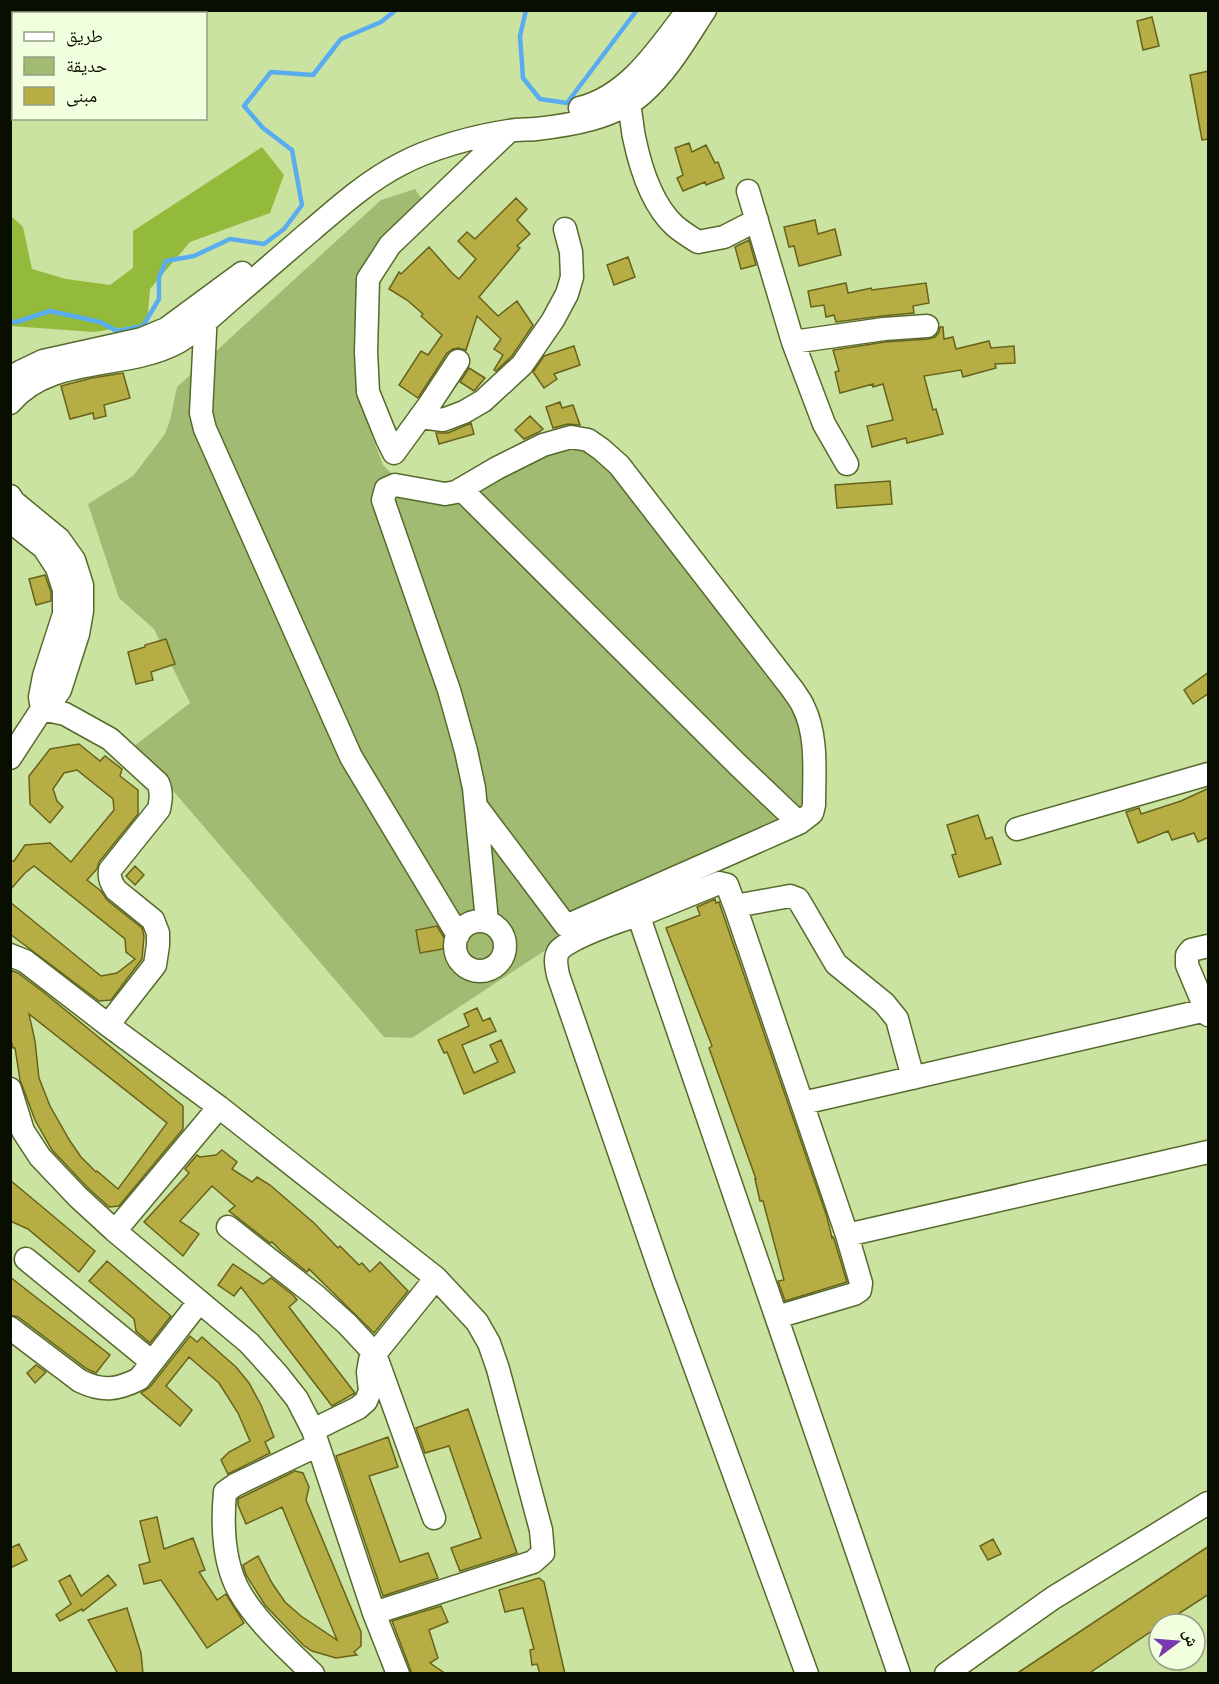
<svg xmlns="http://www.w3.org/2000/svg" width="1219" height="1684" font-family="Raleway,'Noto Naskh Arabic',sans-serif">
<style>
.green{fill:#a1bb72}
.forest{fill:#93ba3b}
.lines{fill:none;stroke-linecap:round;stroke-linejoin:round}
.stream{stroke:#59acef;stroke-width:4.5}
.building{fill:#b6ae45;stroke:#68621a;stroke-width:1.5;fill-rule:evenodd}
.minor-casing{stroke:#566a2c;stroke-width:25}
.minor{stroke:#fff;stroke-width:22}
</style>
<rect width="100%" height="100%" fill="#cae3a1"/>
<path class="green" d="M415,189L423,201L370,258L359,387L372,436L383,465L393,475L453,485L514,447L554,433L578,429L801,684L822,811L567,936L412,1038L384,1037L175,793L129,750L190,703L154,629L119,598L88,504L133,476L165,434L170,420L177,387L381,200Z"/>
<path class="forest" d="M262,147L284,175L270,213L190,242L150,289L147,324L94,332L11,326V216L23,227L32,269L66,279L110,285L133,268V231Z"/>
<g class="lines">
<path class="stream" d="M526,10L520,36L523,78L540,99L567,103L637,10
M10,321L16,322L50,311L100,322L117,331L143,326L159,299V277L166,261L194,256L230,239L264,244L284,229L302,205L292,150L263,128L244,106L271,72L313,75L341,39L381,22L396,10"/>
</g>
<path class="building" d="M1152,17L1159,46L1143,50L1137,21Z
M1209,71V139L1202,140L1190,75Z
M689,143L692,152L706,145L715,163L718,162L724,178L706,185L705,182L683,191L677,178L683,175L675,148Z
M516,198L527,209L517,220L530,234L517,246L520,248L479,297L498,316L517,301L533,325L512,356L496,371L494,370L503,355L494,349L501,339L477,316L466,350L458,348L453,349L447,353L418,398L399,385L421,351L428,355L442,335L421,316L423,314L407,300L389,289L399,272L401,274L429,247L452,273L459,279L476,259L458,241L467,232L475,239Z
M815,220L818,234L835,229L841,255L799,266L794,246L789,247L784,227Z
M749,240L756,265L741,269L735,247Z
M628,257L635,277L614,285L607,265Z
M846,283L848,293L871,288L872,290L926,283L929,303L913,306L914,313L882,316L836,322L834,315L826,317L824,305L811,307L808,291Z
M940,327H943L944,339L953,337L956,349L989,341L991,348L1014,346L1015,363L995,364L996,368L963,377L961,370L924,376L933,410L936,409L943,434L907,443L906,438L872,447L867,426L893,420L883,384L873,387V384L840,393L835,372L839,371L833,350L885,342L928,339L935,337L939,332Z
M574,346L580,365L554,374L557,379L544,388L533,372L544,356Z
M469,368L485,378L474,391L460,382Z
M123,373L130,398L104,405L106,416L94,419L93,413L70,419L61,386L92,378Z
M560,402L562,408L573,405L580,425L568,424L553,428L546,407Z
M530,416L543,429L539,432L524,439L515,430Z
M471,423L474,434L439,444L436,433H448Z
M890,481L892,504L837,508L835,485Z
M45,575L51,592V601L36,605L29,579Z
M166,639L175,664L151,672L153,680L136,684L128,652L145,647V645Z
M1209,672V693L1193,704L1184,690Z
M79,744L100,761L105,756L122,769L120,776L138,790V814L99,862L97,869L87,880L101,891L107,900L142,928L144,936L142,959L111,1000L99,1001L10,934V902L101,976L117,973L135,959L126,952L125,939L34,866L25,873L10,890V861H14L25,845L50,843L71,862L114,810L113,799L77,770L64,773L53,789L57,801L63,807L50,823L30,804L29,776L50,749Z
M1209,788V837L1198,842L1194,833L1172,840L1168,831L1138,843L1126,812L1139,808L1141,814L1181,801Z
M978,815L986,839L992,837L1001,864L959,877L952,855L956,854L947,825Z
M135,866L144,875L135,885L126,876Z
M715,899L716,903L719,902L722,911L827,1217L832,1238L833,1237L834,1239L847,1282L785,1301L778,1281L784,1280L763,1201H760L755,1179H756L709,1048L712,1046L666,928L700,915L697,907Z
M437,926L448,944L449,948L420,953L416,930Z
M10,970L18,973L42,991L183,1106V1129L119,1206L109,1207L87,1187L52,1150L35,1120L20,1080L15,1048H13L10,1036ZM29,1014L167,1123L118,1189L97,1171L96,1172L81,1157L70,1141L50,1106L39,1078L35,1041Z
M477,1008L483,1021L490,1018L496,1031L462,1045L474,1073L498,1062L490,1045L501,1040L515,1072L464,1094L447,1052L444,1053L438,1040L469,1026L464,1014Z
M222,1150L237,1162L232,1169L252,1182L257,1177L270,1185L314,1223L338,1248L340,1246L359,1265L362,1263L370,1272L380,1262L408,1291L374,1333L309,1269L307,1272L281,1251L272,1242L270,1243L229,1211L235,1206L212,1186L180,1221L199,1234L183,1256L144,1222L189,1173L185,1169L197,1155L200,1157L216,1155Z
M10,1180L95,1251L79,1272L28,1229L10,1221Z
M107,1261L171,1316L150,1343L136,1331L134,1319L89,1281Z
M233,1264L263,1284L271,1278L293,1295L297,1300L289,1307L355,1393L332,1406L241,1287L234,1296L218,1285Z
M10,1277L110,1355L96,1373L87,1369L18,1317L10,1315Z
M190,1336L197,1342L202,1337L236,1367L249,1383L261,1405L274,1437L265,1442L270,1453L228,1474L221,1460L229,1452L250,1441L238,1413L219,1383L189,1357L166,1386L192,1410L180,1426L141,1393L150,1387Z
M36,1365L46,1372L35,1383L27,1373Z
M468,1409L517,1553L460,1571L451,1548L481,1538L449,1446L425,1453L416,1428Z
M388,1437L398,1467L369,1476L400,1562L428,1553L438,1578L383,1596L336,1456Z
M295,1471L303,1473L309,1487L306,1500L361,1632V1646L354,1652L357,1655L336,1658L312,1651L303,1645L265,1605L246,1575L243,1565L258,1556L272,1583L285,1602L301,1616L337,1640L282,1507L246,1524L238,1505V1499L242,1497Z
M157,1517L164,1549L193,1538L205,1570L199,1572L217,1600L226,1594L244,1623L207,1648L161,1580L144,1584L139,1565L150,1562L140,1521Z
M993,1539L1001,1554L988,1560L980,1546Z
M19,1544L27,1560L10,1568V1548Z
M1209,1546V1594L1163,1624H1159V1626L1088,1674H1016Z
M70,1575L81,1596L108,1575L116,1585L83,1611L82,1609L60,1621L56,1615L71,1604L59,1581Z
M539,1578L544,1582L565,1674H540L537,1664L532,1665L530,1650L534,1649L523,1608L505,1612L499,1590Z
M441,1606L448,1622L429,1630L438,1658L430,1663L446,1674H412L392,1621Z
M127,1608L141,1653L143,1674H118L88,1620Z"/>
<g class="lines">
<g class="minor-casing">
<path id="minor" d="M625,91C631,106 631,121 634,137C640,166 652,205 675,226C682,232 690,237 698,242L724,237L757,220
M580,108C629,96 659,48 688,10
M748,191L793,342L824,424L847,464
M206,312L201,413L205,429L351,757L458,935
M793,342L884,329L927,326
M458,361L429,405L394,453L387,439L368,392L366,352L368,279L390,245L509,131
M10,379L20,372L43,361L142,339L166,329L242,273
M10,403C51,354 125,371 178,342C199,330 216,312 234,297C261,274 287,251 313,229C341,205 368,181 401,164C431,148 475,136 509,131C518,129 527,130 536,129C572,125 614,118 642,94C668,71 686,39 705,10
M420,417L443,420L464,412L483,401L522,365L553,320L567,294L572,277L571,252L565,229
M461,489L737,764L799,823
M10,496L14,502L59,539L74,560L82,585V611L78,634L60,690L52,701L42,709L10,758
M10,521L44,548L57,568L64,590V614L44,676L40,697L42,709
M42,709L65,714L110,739L158,783C162,792 161,799 159,809L110,870C109,878 111,883 116,890L153,920L158,933V945L155,965L108,1025
M476,806L566,926L799,823L812,813L814,805C814,773 818,735 803,706C801,701 796,695 793,690L619,465L601,449L588,440L571,437L543,445L497,468L456,492L445,494L395,485L386,489L383,500L449,690L466,751L474,788L487,921
M1017,829L1208,774
M735,906L790,896L798,899L836,964L884,1003L897,1019L913,1078
M643,914C626,918 565,939 558,952C554,960 557,968 558,975L664,1282L807,1674
M455 946a25 25 0 1 1 50 0a25 25 0 1 1-50 0Z
M1208,946L1191,950L1187,955V965L1208,1015
M10,955L25,961L108,1025L219,1107L436,1278L477,1322L489,1343L498,1369L541,1530L543,1553L533,1562L374,1613
M10,1089L23,1131L40,1157L78,1197L115,1231L249,1343L278,1375L297,1399L313,1430L374,1613L398,1674
M803,1103L1206,1010
M228,1227L316,1296L347,1324L375,1354L434,1518
M115,1231L219,1107
M847,1235L1208,1152
M26,1259L152,1362
M777,1317L854,1294L860,1290L861,1283L847,1235L735,906L727,885L719,883L643,914L641,916L640,920L899,1674
M10,1328L80,1381C103,1392 117,1390 139,1379L199,1302
M313,1430L358,1408L366,1401L370,1391L368,1372L370,1360L436,1278
M313,1674C289,1651 255,1620 239,1591C223,1562 222,1525 225,1492L235,1485L318,1445
M946,1674L1053,1598L1208,1503"/>
</g>
<use href="#minor" class="minor"/>
</g>
<rect width="1219" height="1684" fill="none" stroke="#080f00" stroke-width="24"/>
<rect x="12" y="12" width="195" height="108" fill="#f2ffde" stroke="#949f85" stroke-width="1.5"/>
<rect x="24" y="32" width="30" height="9" fill="#ffffff" stroke="#949f85" stroke-width="1.5"/>
<text x="66" y="42" font-size="18" fill="#080f00">طريق</text>
<rect x="24" y="57" width="30" height="18" fill="#a1bb72" stroke="#949f85" stroke-width="1.5"/>
<text x="66" y="72" font-size="18" fill="#080f00">حديقة</text>
<rect x="24" y="87" width="30" height="18" fill="#b6ae45" stroke="#949f85" stroke-width="1.5"/>
<text x="66" y="102" font-size="18" fill="#080f00">مبنى</text>
<g transform="translate(1177 1642) rotate(74)"><circle r="28" fill="#f2ffde" stroke="#949f85" stroke-width="1.5"/>
<path d="M0-4.5L10 22L0 15L-10 22Z" fill="#7739ae"/>
<text y="-9" font-size="16" font-weight="bold" text-anchor="middle" fill="#080f00">ش</text>
</g>
</svg>
